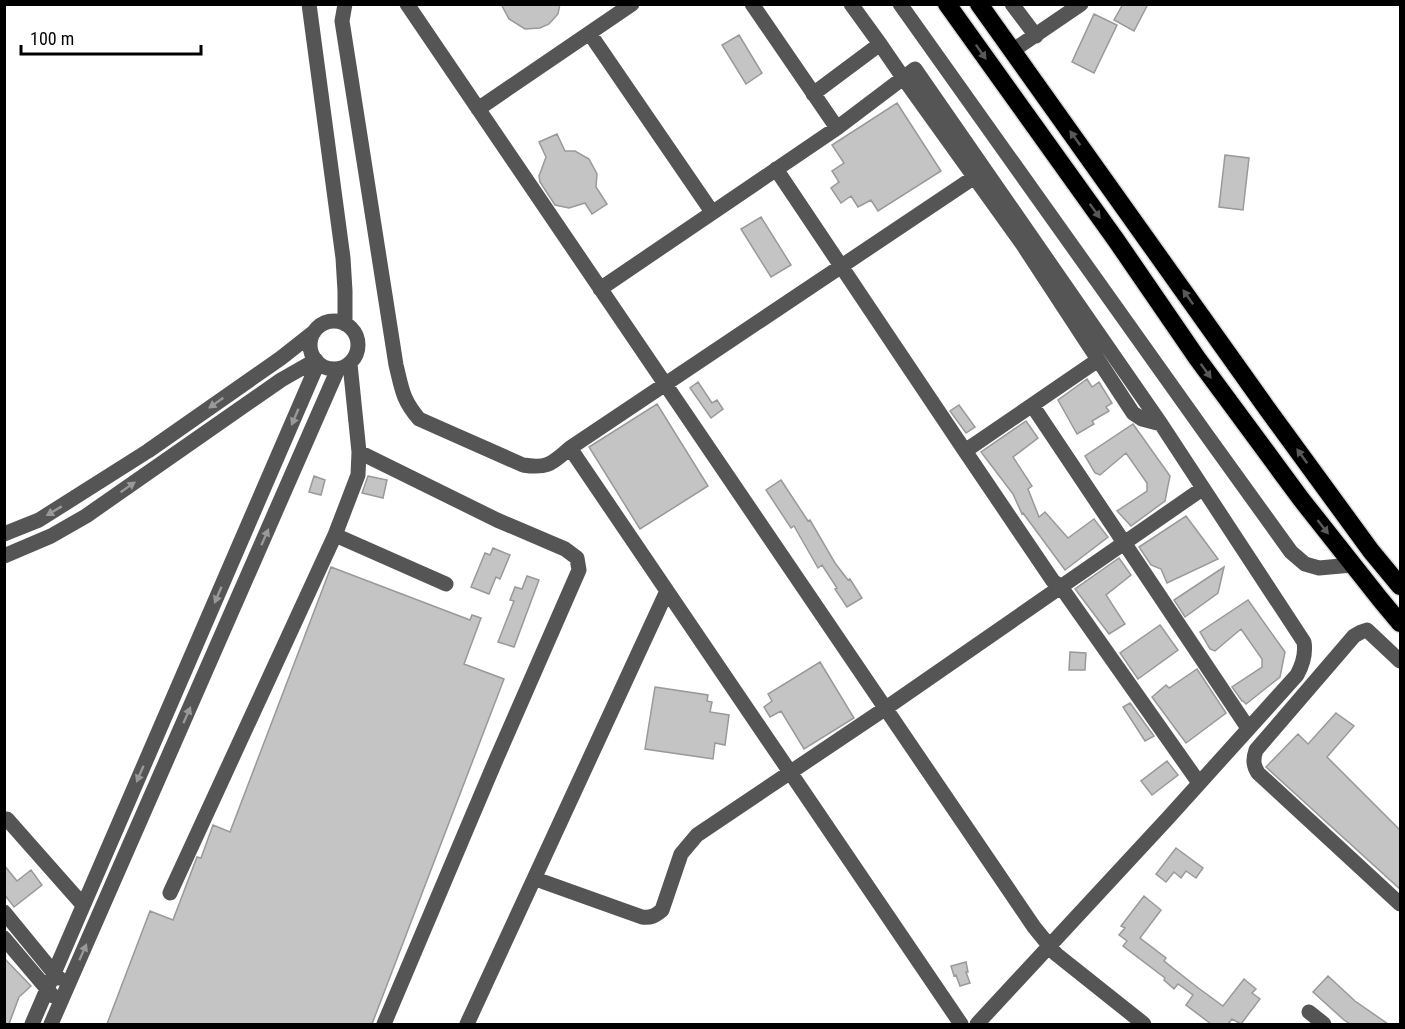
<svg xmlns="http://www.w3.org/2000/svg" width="1405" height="1029" font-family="'Roboto Condensed',sans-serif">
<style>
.building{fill:#c4c4c4;stroke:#999;stroke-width:1.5}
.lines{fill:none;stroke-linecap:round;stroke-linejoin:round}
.highway-casing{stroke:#dbdbdb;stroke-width:21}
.minor{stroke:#555;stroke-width:15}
.highway{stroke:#000;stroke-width:18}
.oneway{fill:#595959}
.oneway2{fill:#999}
</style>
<rect width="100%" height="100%" fill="#fff"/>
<path class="building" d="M501,4H560L558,14L549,24L540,28L525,29L509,19Z
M1123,4H1148L1134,31L1114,20Z
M1094,14L1117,25L1094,73L1072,62Z
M739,35L762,73L746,84L722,45Z
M897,103L941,171L878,211L871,200L858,207L851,196L841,203L831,188L839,182L832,171L844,163L832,145Z
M557,134L565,151H575L589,159L597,174L596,187L607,204L592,214L585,203L569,208L555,205L540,182L539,176L546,157L539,142Z
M1225,155L1249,158L1243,210L1219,207Z
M761,217L791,265L771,277L741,229Z
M1087,379L1092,387L1099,382L1112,403L1106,407L1109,411L1092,421L1094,424L1077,434L1058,400Z
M698,382L712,403L717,400L723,409L711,418L690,388Z
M657,404L708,486L640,529L589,447Z
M959,405L975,427L966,433L950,411Z
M1026,421L1038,438L1013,457L1032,486L1028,489L1039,517L1045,512L1068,538L1094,519L1108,537L1065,570L1023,513L1022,514L1013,494L981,452Z
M1133,424L1170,476L1165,501L1131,526L1117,511L1147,491V483L1126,453L1100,475L1095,473L1085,456Z
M314,476L325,480L321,495L309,492Z
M368,476L387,480L383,498L362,493Z
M781,480L808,521L810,520L835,563L848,580L850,579L862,598L847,607L835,589L837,588L822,565L818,568L794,526L791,528L766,490Z
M1186,516L1218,559L1167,583L1161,569L1151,565L1139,547Z
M493,548L510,555L500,579L496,577L489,594L471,587L485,553L490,555Z
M1119,558L1131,575L1106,595L1125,624L1109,634L1075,589Z
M331,567L470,620L472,615L481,618L464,664L504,679L372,1024H107L150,911L173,920L197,857L201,858L213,825L230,832Z
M1224,567L1218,593L1185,617L1174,600Z
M527,576L539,580L514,647L498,642L514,601L510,600L515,587L522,589Z
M1248,600L1285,652L1280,677L1246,704L1243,701H1242L1232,687L1262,667V659L1241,629L1215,651L1210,649L1200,632Z
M1160,625L1178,650L1138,679L1120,653Z
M1070,652L1086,653L1085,670H1069Z
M820,662L854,718L804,749L781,711L770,717L764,707L772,701L768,694Z
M1197,669L1226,713L1186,743L1152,697L1166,685L1169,688Z
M655,687L708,695L707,701L712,702L710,712L729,715L725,745L715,743L713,759L645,749Z
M1130,703L1154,736L1145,741L1123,707Z
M1336,713L1354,726L1327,757L1401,831V890L1266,767L1298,734L1308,744Z
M1167,761L1178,775L1152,795L1141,781Z
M1176,848L1203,868L1196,878L1186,871L1181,878L1174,872L1166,882L1156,874Z
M4,865L17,881L31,870L42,885L14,907L4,894Z
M1144,896L1161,910L1140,938L1166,958L1164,961L1197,987L1223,1006L1244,979L1256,989L1252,993L1260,999L1241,1024L1232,1019L1228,1024H1211L1186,1005L1193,995L1178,984L1174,989L1164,980L1165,978L1123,946L1127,941L1119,935L1125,928L1121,926Z
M4,958L31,986L19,997L9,1024H4Z
M966,962L968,972H966L970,983L960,986L956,975L954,976L951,966Z
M1328,976L1355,1001L1388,1024H1350L1344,1020L1313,992Z"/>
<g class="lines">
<g class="highway-casing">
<path id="highway" d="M947,4L1116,240L1197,358L1301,499L1380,599L1400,623
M979,4L1268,410L1371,551L1400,586"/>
</g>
<path class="minor" d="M309,4L343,258L345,291V324
M345,4L342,21L396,365C402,389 402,399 419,419L523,465C549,469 552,463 570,448
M407,4L1034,927L1056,954L1144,1024
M752,4L837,128
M851,4L880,44L904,79L1023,245L1133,413L1142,419L1161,424
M900,4L1206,434L1291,552L1305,564L1319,568L1352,565
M1012,4L1036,36
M590,34L712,212
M1012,51L1081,4
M813,94L880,44
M478,109L632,4
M776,169L965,451L1053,581L1061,587L1199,783
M600,289L837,128L915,69L1161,424L1304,642C1306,654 1303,664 1297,675L1168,818L977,1024
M310 345a24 24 0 1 1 48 0a24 24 0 1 1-48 0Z
M350,364L359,452L358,475L335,535L446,584
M1032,405L1248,728
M965,451L1098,360
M359,452L497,520L565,549L577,558L579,570L495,762L384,1024
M4,534L39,520L148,451L281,358L314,332
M4,556L51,536L86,516L281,380L316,360
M1400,661L1367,630L1361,632L1354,636L1256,750C1253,759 1253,765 1258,773L1400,904
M7,819L83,905
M544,882L642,917C651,918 655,916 662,910L681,854L697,835L886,708L1202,489
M170,893L335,535
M4,912L54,973L59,978
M4,938L53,996
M1309,1012L1324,1024
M32,1024L318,363
M51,1024L338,369
M467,1024L667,591
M961,1024L570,448L985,170"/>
<use href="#highway" class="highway"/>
</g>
<defs><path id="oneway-solid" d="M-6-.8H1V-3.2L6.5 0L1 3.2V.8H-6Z" transform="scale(1.5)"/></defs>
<g class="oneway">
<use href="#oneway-solid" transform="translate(981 52) rotate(55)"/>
<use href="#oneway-solid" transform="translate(1075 138) rotate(-126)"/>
<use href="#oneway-solid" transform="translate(1095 211) rotate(54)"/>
<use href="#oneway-solid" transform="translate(1188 297) rotate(-125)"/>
<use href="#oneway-solid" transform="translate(1206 371) rotate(54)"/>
<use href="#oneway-solid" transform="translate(1302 456) rotate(-126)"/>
<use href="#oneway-solid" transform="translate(1323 527) rotate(52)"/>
</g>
<g class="oneway2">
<use href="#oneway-solid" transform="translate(216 403) rotate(145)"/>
<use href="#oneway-solid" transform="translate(295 417) rotate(113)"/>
<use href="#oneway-solid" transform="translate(128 487) rotate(-35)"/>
<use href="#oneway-solid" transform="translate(54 511) rotate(149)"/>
<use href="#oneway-solid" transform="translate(265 537) rotate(-66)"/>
<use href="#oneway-solid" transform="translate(218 595) rotate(113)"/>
<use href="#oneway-solid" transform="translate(187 715) rotate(-66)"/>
<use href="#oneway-solid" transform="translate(140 774) rotate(113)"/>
<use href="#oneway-solid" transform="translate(83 952) rotate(-66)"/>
</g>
<rect width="1405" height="1029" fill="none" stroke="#000000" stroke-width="12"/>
<path d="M21 45v9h180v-9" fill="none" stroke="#000000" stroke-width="3"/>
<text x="30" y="45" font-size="18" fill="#000000" stroke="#ffffff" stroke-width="4.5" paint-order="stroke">100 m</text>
</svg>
